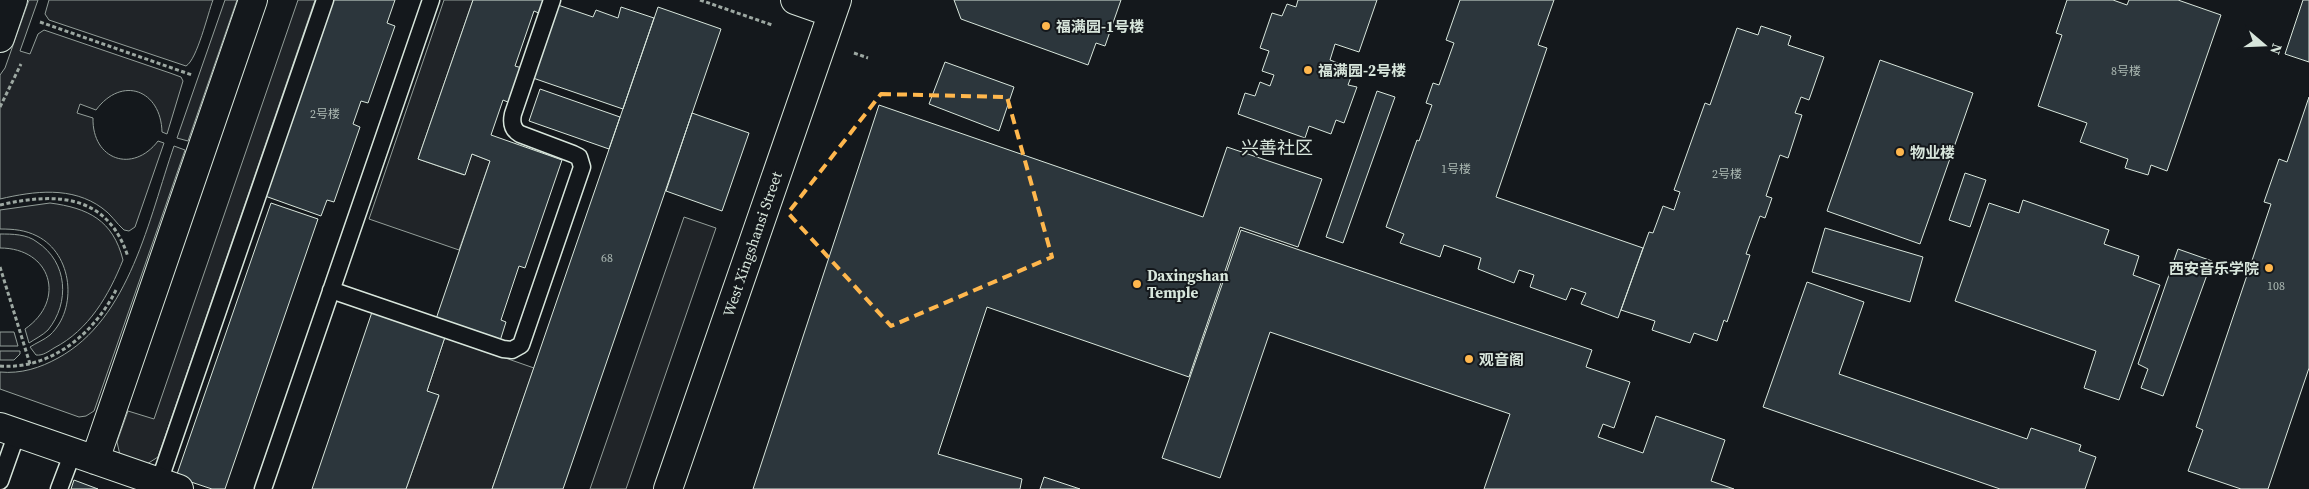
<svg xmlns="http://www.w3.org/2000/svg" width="2309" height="489" font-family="'Source Serif 4','Noto Sans SC',serif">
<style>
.green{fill:#202428;stroke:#939e99}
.building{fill:#2c363c;stroke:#d8e6dc}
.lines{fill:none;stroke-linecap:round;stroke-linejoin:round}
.service-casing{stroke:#d8e6dc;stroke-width:19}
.minor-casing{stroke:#d8e6dc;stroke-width:30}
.tertiary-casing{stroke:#d8e6dc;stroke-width:30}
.path{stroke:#9da8a2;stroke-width:3;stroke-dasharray:4 2.5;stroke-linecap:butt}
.service{stroke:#14181c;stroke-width:16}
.minor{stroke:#14181c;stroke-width:28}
.tertiary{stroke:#14181c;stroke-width:28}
.marked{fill:none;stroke:#ffb74d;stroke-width:4;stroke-dasharray:10 6;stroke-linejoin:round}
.poi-dot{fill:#ffb74d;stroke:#14181c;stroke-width:2}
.labels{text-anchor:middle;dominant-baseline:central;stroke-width:4;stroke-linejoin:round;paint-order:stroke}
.number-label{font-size:12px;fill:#adbab4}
.poi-label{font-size:15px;font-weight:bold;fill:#d8e6dc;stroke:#14181c;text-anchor:start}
.street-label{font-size:15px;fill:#d8e6dc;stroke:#14181c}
.quarter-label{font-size:18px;fill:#d8e6dc;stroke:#14181c}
</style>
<rect width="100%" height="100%" fill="#14181c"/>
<path class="green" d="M29,0H38L20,51L30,54L38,34L44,30L170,73L181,77L183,81L167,134L162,132C161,90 122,75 96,110L80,104L77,113L93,118C92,160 133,174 158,141L164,143L135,227L129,231L124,230C116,223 111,214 102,208C72,186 34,191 0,199V75L5,68Z
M49,0H213C208,13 197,60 186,66L49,20L45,14Z
M225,0H237L188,141L177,138Z
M298,0H315L158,457L147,464L120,455L117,442L128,411L154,419Z
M444,0H473L418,159L464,175L472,154L490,161L459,250L369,219Z
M174,146L185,150L94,411L86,416L79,417L0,389V372C21,374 40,368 58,358C130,319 149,218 174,146Z
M50,203C88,208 113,220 123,260C109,295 89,330 54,348C49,351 43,356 36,355L30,347C36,343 44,340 50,335C78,309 73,254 37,236C25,230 14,229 0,229V210Z
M684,217L716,228L626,489H590Z
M0,234C12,234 27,234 37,242C68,262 70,303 48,330C43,335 35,339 29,343L25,329C67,300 51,248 0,248Z
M0,332H14L18,346H0Z
M445,337L534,368L492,489H406L439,396L427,391Z
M0,351H20V354L14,360H0Z"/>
<path class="building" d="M332,0H395L387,23L395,26L368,103L361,101L353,124L360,127L334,202L327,200L321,216L265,196Z
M473,0H546L541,14L534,11L515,66L522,68L510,103L503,100L491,135L562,160L525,268L519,266L501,320L506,322L500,341L436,319L490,161L472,154L465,175L418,159Z
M954,0H1121L1105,46L1096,43L1088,65L961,19Z
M1298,0H1377L1359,52L1335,44L1330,60L1354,69L1348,85L1357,87L1344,123L1336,120L1331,134L1309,126L1305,138L1238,114L1245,93L1255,96L1260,82L1270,86L1274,75L1262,71L1269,51L1260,48L1272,13L1282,16L1287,4L1296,7Z
M1460,0H1554L1538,45L1547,48L1496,197L1643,248L1618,318L1581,304L1586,293L1571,288L1566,300L1530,287L1534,275L1519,270L1514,283L1478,269L1481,258L1444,245L1440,257L1400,243L1404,234L1386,227L1417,140L1419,141L1432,105L1426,103L1433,83L1439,85L1454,43L1446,40Z
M2067,0H2113L2127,5L2129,0H2178L2221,15L2167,171L2151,165L2148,175L2125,168L2128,159L2080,142L2087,123L2038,106L2062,35L2056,33Z
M2303,0H2309V62L2285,54Z
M555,4L593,17L596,10L618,18L621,7L654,18L623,109L530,77Z
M658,7L721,29L563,489H492Z
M1761,26L1791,36L1788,45L1824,57L1809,100L1801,97L1795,113L1802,115L1788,158L1780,155L1766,196L1772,198L1765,218L1760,216L1746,254L1750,255L1727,322L1724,320L1717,341L1694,333L1690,343L1652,330L1655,321L1621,310L1649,232L1653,233L1663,206L1674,210L1680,192L1674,190L1705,103L1710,105L1737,28L1758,35Z
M1880,60L1973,93L1920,244L1827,211Z
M945,62L1014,87L999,131L929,104Z
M540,89L620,117L609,149L529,121Z
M1377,91L1395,97L1343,243L1326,237Z
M2309,97V368L2268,489H2241L2188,471L2203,430L2196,427L2271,204L2264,202L2279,159L2287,162Z
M879,105L1203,217L1227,147L1322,179L1298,247L1240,227L1189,377L987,307L938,454L1022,479L1020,489H753Z
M692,113L749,133L722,211L666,191Z
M1965,173L1986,180L1970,227L1949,220Z
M2023,200L2109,230L2104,244L2139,256L2133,275L2160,285L2119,400L2084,388L2096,351L1955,301L1989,203L2019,213Z
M271,203L318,219L225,489H212L176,477Z
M1825,228L1923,257L1910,302L1812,272Z
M1241,230L1592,350L1586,367L1630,382L1614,428L1603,424L1598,437L1643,453L1656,416L1725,440L1711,481L1734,489H1484L1510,414L1270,332L1220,478L1162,458Z
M2178,249L2212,261L2163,396L2141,388L2148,369L2138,364Z
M1807,282L1864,302L1839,374L2027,439L2031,428L2081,445L2079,451L2096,457L2085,489H2000L1763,407Z
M372,312L445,337L427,391L439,395L406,489H312Z
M1044,477L1080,489H1040Z
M74,480L98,489H71Z"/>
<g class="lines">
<g class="service-casing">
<path id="service" d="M331,290L503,349L512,350L521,345L582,167L579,157L573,154L520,134C513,130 511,123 513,114L552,0
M0,481L17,433
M159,482L325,0
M59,489L73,452
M263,489L431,0"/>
</g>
<g class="minor-casing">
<path id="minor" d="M0,38L13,0
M0,427L179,489
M95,460L253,0"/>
</g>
<g class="tertiary-casing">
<path id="tertiary" d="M795,0L832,13
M668,489L837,0"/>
</g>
<path class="path" d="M700,0L772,25
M40,22L192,75
M854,53L868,58
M0,107L21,64
M0,205C56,192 108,194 128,257
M0,267L30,364
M0,366C50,370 94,334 116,290"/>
<use href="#service" class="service"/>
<use href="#minor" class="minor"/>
<use href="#tertiary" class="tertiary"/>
</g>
<path class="marked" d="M881,94L1007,97L1052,257L891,326L788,213Z"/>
<g class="poi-dot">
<circle cx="1046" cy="26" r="5"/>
<circle cx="1308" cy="70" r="5"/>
<circle cx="1900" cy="152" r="5"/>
<circle cx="2269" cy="268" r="5"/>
<circle cx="1137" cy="284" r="5"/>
<circle cx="1469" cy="359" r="5"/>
</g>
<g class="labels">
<g class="number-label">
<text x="2126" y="71">8号楼</text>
<text x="325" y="114">2号楼</text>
<text x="1456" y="169">1号楼</text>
<text x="1727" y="174">2号楼</text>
<text x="607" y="258">68</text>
<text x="2276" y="286">108</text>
</g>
<g class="poi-label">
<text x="1056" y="26">福满园-1号楼</text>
<text x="1318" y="70">福满园-2号楼</text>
<text x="1910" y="152">物业楼</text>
<text x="2259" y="268" text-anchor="end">西安音乐学院</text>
<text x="1147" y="275">Daxingshan<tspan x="1147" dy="17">Temple</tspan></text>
<text x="1479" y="359">观音阁</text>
</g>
<g class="street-label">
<text transform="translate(752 244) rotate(-71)">West Xingshansi Street</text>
</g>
<g class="quarter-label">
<text x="1277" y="147">兴善社区</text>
</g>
</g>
<g transform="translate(2264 45) rotate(109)" stroke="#14181c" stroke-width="4" paint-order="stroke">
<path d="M0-4L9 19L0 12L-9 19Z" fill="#d8e6dc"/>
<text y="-8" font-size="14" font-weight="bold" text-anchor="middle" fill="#d8e6dc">N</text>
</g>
</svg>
